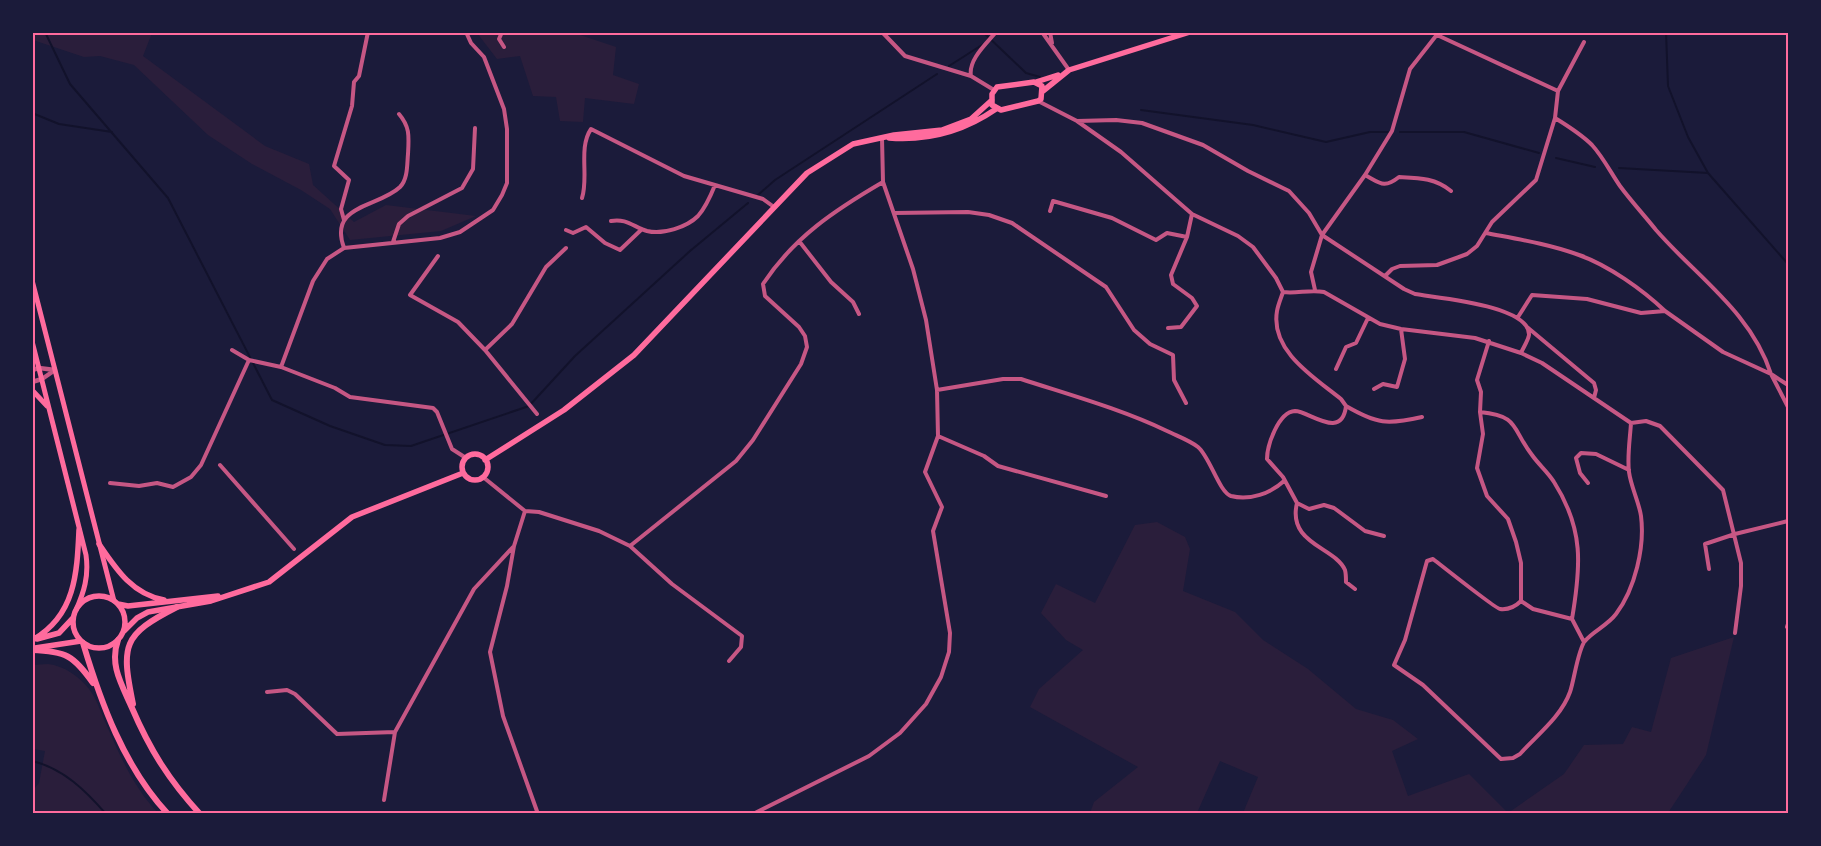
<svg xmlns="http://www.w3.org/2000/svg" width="1821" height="846" font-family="'Titillium Web',sans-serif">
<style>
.green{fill:#2a1e3b}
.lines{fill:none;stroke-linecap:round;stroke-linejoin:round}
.stream{stroke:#12122b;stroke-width:2}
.minor{stroke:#c65784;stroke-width:4}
.tertiary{stroke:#c65784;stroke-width:4.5}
.secondary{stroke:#ff6b9d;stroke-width:5}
.primary{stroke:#ff6b9d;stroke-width:5.5}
.trunk{stroke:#ff6b9d;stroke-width:6}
.neatline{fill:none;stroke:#ff6b9d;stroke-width:2}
</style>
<rect width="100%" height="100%" fill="#1b1b3a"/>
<path class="green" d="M33,33H152L143,56L265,146L309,164L313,185L354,222L386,205L476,216L441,231L350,240L330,209L301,190L252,164L208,135L134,65L100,56L84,57L33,40Z
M477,33H574L616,47L613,75L639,84L634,104L585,98L583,122L560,121L556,97L533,96L520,56L497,59Z
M1157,522L1185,537L1190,549L1183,591L1235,612L1263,640L1308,669L1356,709L1393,720L1418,739L1392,751L1408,796L1469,774L1508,813L1564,774L1584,745L1623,744L1632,727L1651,732L1671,658L1734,637L1706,755L1668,813H1243L1258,777L1220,761L1197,813H1090L1094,802L1138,767L1030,707L1039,689L1083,650L1066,640L1041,613L1056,584L1095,603L1135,525Z
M48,664C64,666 79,676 89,689C97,699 101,713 106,724C120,756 134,788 158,813H33V790L39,783L45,751L33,749V665Z"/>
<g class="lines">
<path class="stream" d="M45,32L70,84L168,198L272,400L330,426L385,445L411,446L529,406L575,356L690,251L748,203
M983,32L1026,73L1040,77
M1666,32L1668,86L1688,137L1708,173L1788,264
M949,66L985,43
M1141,110L1253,125L1326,142L1370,132H1388
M32,113L59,124L112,132
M1400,132H1464L1539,153
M1556,158L1595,167
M1619,168L1708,173
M758,195L775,180L937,74
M32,761C63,768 86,791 106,814"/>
<path class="minor" d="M502,32L499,39L504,47
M882,32L905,56L971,76L994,90
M1042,32L1069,70
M1050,32L1052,43
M1437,35L1558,91
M971,76C968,60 986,44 996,32
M1038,101L1077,121L1116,120L1142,123L1203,145L1248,171L1289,191L1309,213L1322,235L1404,289L1415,294C1437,298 1530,305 1529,335C1528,341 1523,348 1521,353
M1555,118C1568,126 1581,134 1592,145C1603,157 1611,173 1620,186C1631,201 1644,215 1656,230C1697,277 1751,312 1771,374L1788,385
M1077,121L1121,152L1192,214L1238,236L1253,247L1276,278L1283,292
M882,138L883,182L913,269L926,320L937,390L1003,379H1021C1070,395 1121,409 1167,431C1177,436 1189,440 1198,447C1210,457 1219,492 1231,496C1250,501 1271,493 1284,481
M1365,175C1380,183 1384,189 1399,177C1419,178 1435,178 1451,191
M582,198C589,177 578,148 591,129L684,176L763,199L774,207
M1050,211L1053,201L1112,218L1156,240L1167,233L1187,237
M894,213L968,212L989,215L1012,223L1106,287L1134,330L1150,344L1173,355L1174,380L1186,403
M344,220L341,209L349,180L334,166L352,106L354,82L359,76L368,32
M611,221C626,218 634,227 647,231C663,235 687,227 698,216C706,207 711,195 715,185
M566,230L573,233L586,227L605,243L620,250L642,229
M1486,233C1517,239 1549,244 1579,255C1608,265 1643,290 1665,311
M799,241L831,282L853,302L859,314
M393,242L399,224L408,216L462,188L473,169L475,128
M344,248C328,204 378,208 400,187C408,179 407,164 408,154C409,136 410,127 399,114
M438,256L410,295L458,322L485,350L537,414
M1385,276L1392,269L1400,266L1437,265L1467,254L1477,246L1492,222L1536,180L1555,118L1558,91L1584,42
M1315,290L1311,272L1322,235L1365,175L1392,131L1410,69L1439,32
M1518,317L1532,295L1587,299L1641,313L1665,311L1723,352L1771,374L1788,407
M1527,327L1594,383L1596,390L1594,398
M1168,328L1181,327L1197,306L1192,298L1173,284L1171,275L1187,237L1192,214
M232,350L249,360L281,367L335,388L350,397L433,408L437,412L452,449L466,458
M485,350L512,324L546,267L566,248
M281,367L313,281L327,259L344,248L440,238L460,232L493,210L502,195L507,183V129L504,109L484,57L471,43L466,32
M1336,369L1346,347L1356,343L1368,318
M1374,389L1383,384L1397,387L1405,359L1401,329
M937,390L938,436L984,456L998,466L1106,496
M1346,406C1377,424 1387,425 1422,417
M1480,412C1520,416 1511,428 1532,455C1539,465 1548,472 1554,482C1584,529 1581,566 1572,619
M1631,423L1646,421L1660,426L1723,490L1741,563V586L1735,633
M220,465L294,549
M483,477L525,511L539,512L599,531L630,546L672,584L742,636L741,647L729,661
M110,483L139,486L157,483L173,487L191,477L201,465L249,360
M1588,483L1580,473L1576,458L1581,453L1596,454L1629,470
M1297,503C1287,544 1335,547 1345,570C1346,574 1346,579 1346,582L1355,589
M525,511L514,546L507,586L490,652L503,716L538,814
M1384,536L1365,531L1334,508L1324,505L1309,509L1297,503L1283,477L1267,459C1267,446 1278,412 1295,411C1309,411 1342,441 1346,406L1341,399C1315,378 1270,351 1277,311C1278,305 1281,298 1283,292C1297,294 1310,289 1324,292L1380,324L1401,329L1475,338L1521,353L1542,363L1631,423C1630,439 1627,457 1629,472C1631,487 1639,502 1641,516C1645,547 1635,589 1616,614C1607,626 1593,631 1585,641C1578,649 1574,681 1570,692C1561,717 1537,735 1520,754L1513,758L1501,759L1423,685L1394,665L1405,640L1427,561L1433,559C1442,566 1496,609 1500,609C1509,610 1515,607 1521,601V563L1516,542L1508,519L1487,496L1477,468L1483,434L1480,412L1481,392L1477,380L1489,341
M630,546L736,461L753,440L801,364L807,347L805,336L799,327L765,296L763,284C794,237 835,210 883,182
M1709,569L1705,544L1735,534L1788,521
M1521,601L1533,609L1572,619L1584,642
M1787,627L1788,624
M267,692L287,690L295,694L337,734L395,732
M384,800L395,732L474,589L513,547
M753,814L869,756L900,733L926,704L941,677L949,652L950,633L933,531L942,507L925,472L938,436"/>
<path class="tertiary" d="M32,370L39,368L55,370
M32,382L42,379L55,370"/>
<path class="secondary" d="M32,280L114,601
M32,341L86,555C89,576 84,592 76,610
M32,390L47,406"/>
<path class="primary" d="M1034,82L1042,86L1041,99L1038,101L1001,110L992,105V94L997,87Z
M1036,82L1058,75
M1043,91L1069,70L1190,32
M889,138C928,141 964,131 996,109
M462 467a13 13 0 1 1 26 0a13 13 0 1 1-26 0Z
M485,460L564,410L634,355L807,173L853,144L894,135L942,130L971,119L992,100
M99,544C116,569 132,594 164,600
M73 622a26 26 0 1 1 52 0a26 26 0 1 1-52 0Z
M118,604L128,606L218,596
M124,631L137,618L148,612L211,601L269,582L352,517L463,473
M34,639C75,615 77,574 79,530
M37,639L59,633L73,618
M35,648L81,641"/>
<path class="trunk" d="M118,640C109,665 122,685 132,708C150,750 169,780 200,814
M83,643C101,703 124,767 168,814
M32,650C66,651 74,656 93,683
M133,704C121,645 122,635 177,607"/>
</g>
<rect width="1821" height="846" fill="none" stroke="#1b1b3a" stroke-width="68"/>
<rect x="34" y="34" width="1753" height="778" class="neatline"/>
</svg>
